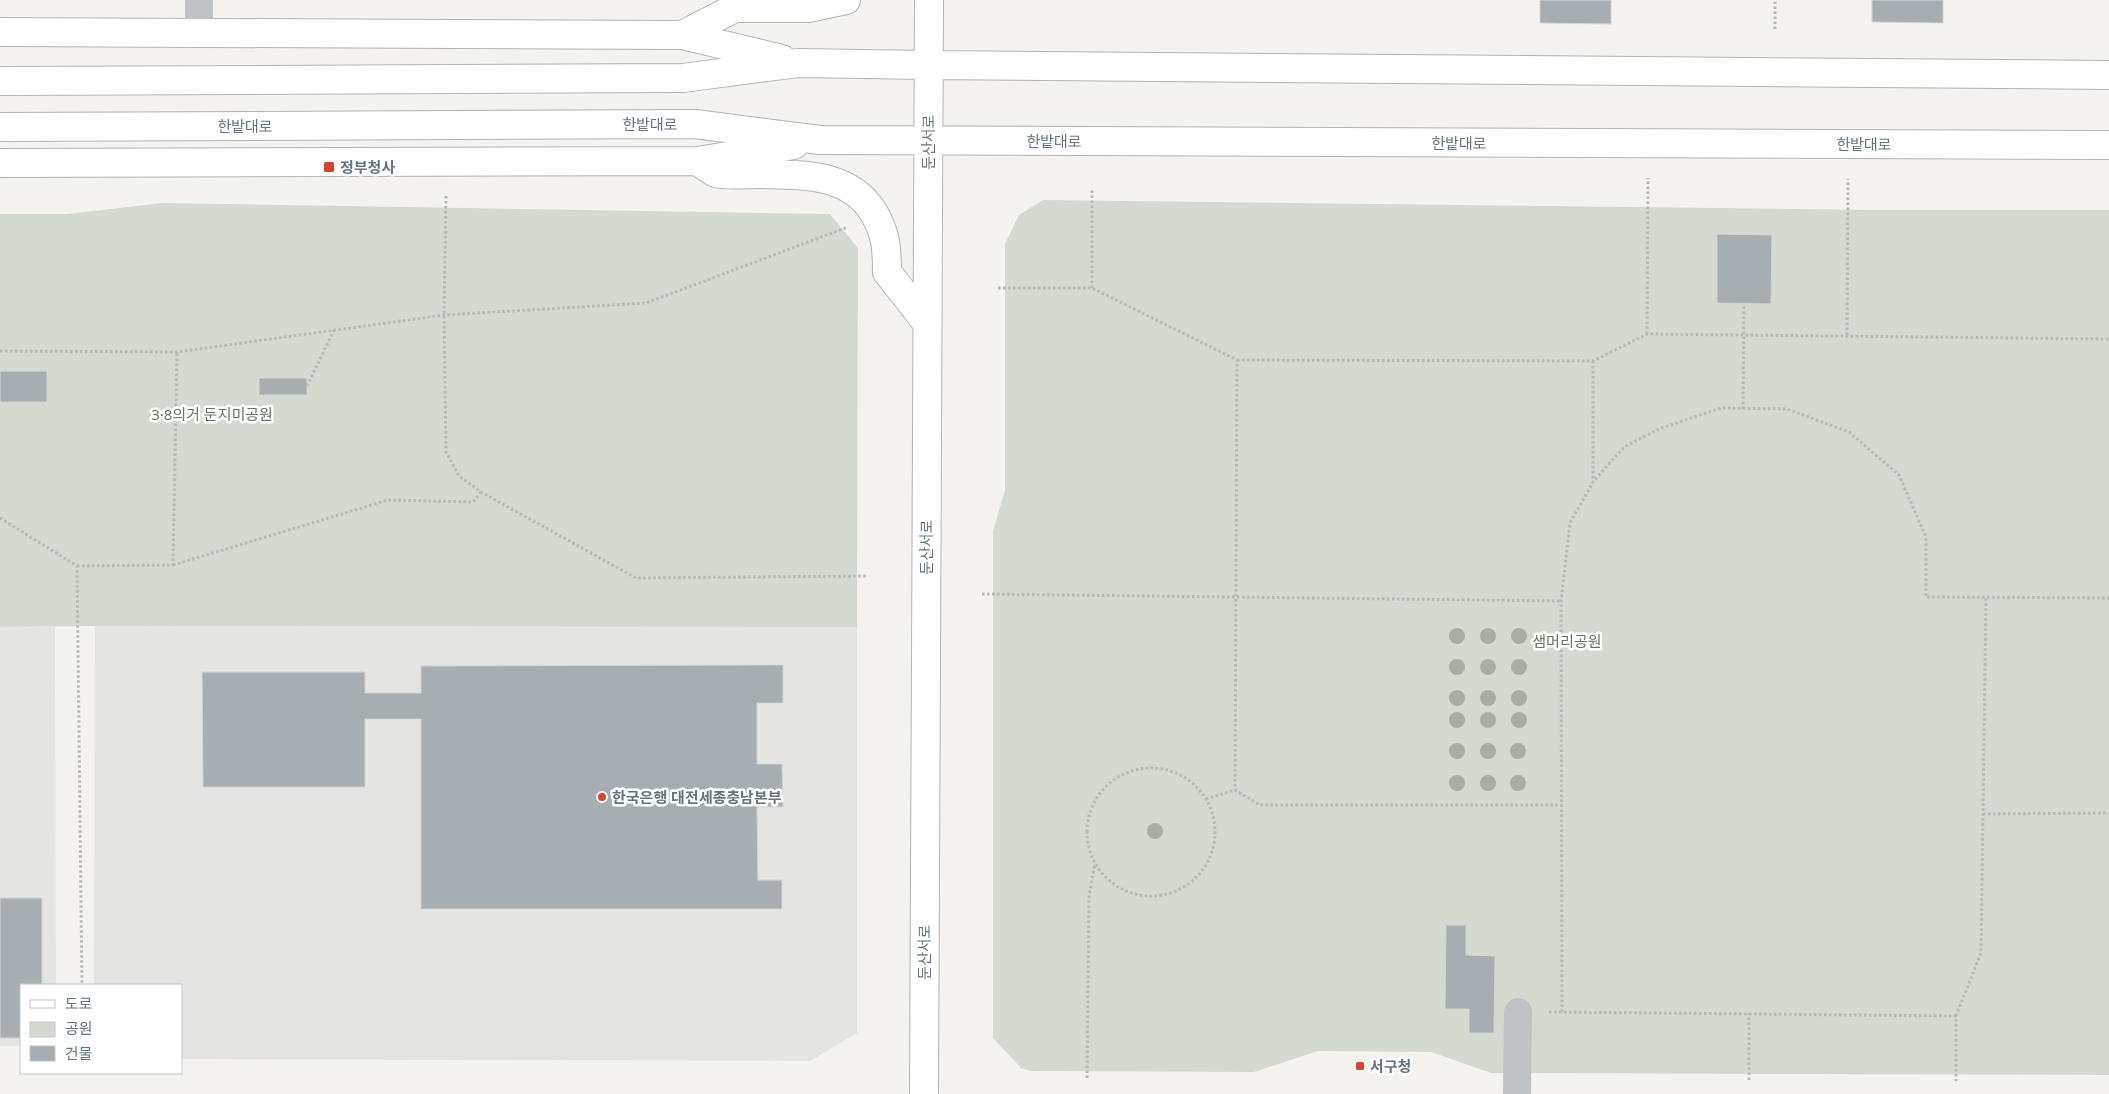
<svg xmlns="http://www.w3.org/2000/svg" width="2109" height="1094" font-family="'Noto Sans','Noto Sans KR',sans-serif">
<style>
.built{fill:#e4e5e3}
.green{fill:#d5dad1}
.building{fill:#a6aeb2;stroke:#d5d4d3}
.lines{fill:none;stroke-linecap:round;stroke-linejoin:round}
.major-casing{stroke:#b0b5b8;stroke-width:30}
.path{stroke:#b7babc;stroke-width:3;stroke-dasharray:2.5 2.5;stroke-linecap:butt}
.minor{stroke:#bfc3c6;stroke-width:28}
.major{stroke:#fff;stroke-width:28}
.tree{fill:#a7afa2}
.poi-dot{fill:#d7442c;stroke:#fff;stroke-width:2}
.labels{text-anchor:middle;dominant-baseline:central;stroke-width:5;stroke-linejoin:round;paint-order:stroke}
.street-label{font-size:15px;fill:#64757f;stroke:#fff}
.poi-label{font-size:15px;font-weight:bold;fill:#64757f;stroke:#fff;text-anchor:start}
.park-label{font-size:15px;fill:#687763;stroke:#fff}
</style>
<rect width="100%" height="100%" fill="#f4f3f0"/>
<path class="built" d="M95,626L857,627V1033L810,1061L181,1059V985H94Z
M0,627H55L56,985H21V1046H0Z"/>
<path class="green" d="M1043,200L1877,210H2109V1075L1491,1073L1431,1052L1318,1051L1254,1072L1031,1071L1021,1068L993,1038V531L1005,490V244L1019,215Z
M163,203L830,214L858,248L857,627L95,626L0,627V214H67Z"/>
<path class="building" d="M1540,0H1611V24L1540,23Z
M1872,0H1943V23L1872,22Z
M1717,234L1772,235L1771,304L1717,303Z
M0,371H47V402H0Z
M259,378H307V395H259Z
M783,665V703H757V764H782L783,807H757L758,880H782V909H421V719H365V787H203L202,672H365V693H421V666Z
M0,898H42V985H21V1038H0Z
M1446,925H1466V955L1495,956L1494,1033H1469V1009H1445Z"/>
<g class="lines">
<g class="major-casing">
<path id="major" d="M0,32L682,35L782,59
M682,35L735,8H808L846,0
M0,81L683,78L798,63L928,65L2109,75
M0,127L695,124L820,140L2109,145
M0,163L698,161L794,145
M703,165C707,167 712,172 716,173C726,176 746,174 758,174C801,175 849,172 874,213C886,234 887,248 887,272L927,323
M924,1094L929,0"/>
</g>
<path class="path" d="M1775,29V0
M446,196L444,315L446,452L459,476L481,492L636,578L867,576
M998,288H1092L1237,360L1235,790
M1092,288V190
M1647,334L1648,178
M1847,335L1848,179
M0,351L177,352L444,315L646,303L848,227
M1237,360L1593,361L1647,334L2109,339
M1593,361V482
M307,386L334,330
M1743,409L1744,304
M0,518L77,566L82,985
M173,565L388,500L473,502L481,492
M77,566L173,565L177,352
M982,594L1561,601
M1087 832a64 64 0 1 1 128 0a64 64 0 1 1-128 0Z
M1206,799L1235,790L1260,805H1561
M1983,814L2109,813
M1549,1012L1956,1016V1081
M1562,1012L1561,601L1570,523L1593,482L1624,447L1659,429L1721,408L1787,409L1849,432L1899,475L1926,537V597L2109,598
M1956,1016L1981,953L1986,597
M1087,1078L1089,896L1095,864
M1749,1080V1013"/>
<path class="minor" d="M199,0V33
M1517,1094L1518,1012"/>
<use href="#major" class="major"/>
</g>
<g class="tree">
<circle cx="1457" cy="636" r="8"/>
<circle cx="1488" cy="636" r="8"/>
<circle cx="1519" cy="636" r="8"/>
<circle cx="1457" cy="667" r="8"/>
<circle cx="1488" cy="667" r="8"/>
<circle cx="1519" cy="667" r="8"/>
<circle cx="1457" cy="698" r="8"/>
<circle cx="1488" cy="698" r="8"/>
<circle cx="1519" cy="698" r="8"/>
<circle cx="1457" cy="720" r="8"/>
<circle cx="1488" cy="720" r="8"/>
<circle cx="1519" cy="720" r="8"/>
<circle cx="1457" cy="751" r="8"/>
<circle cx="1488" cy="751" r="8"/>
<circle cx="1518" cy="751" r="8"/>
<circle cx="1457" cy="783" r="8"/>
<circle cx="1488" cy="783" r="8"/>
<circle cx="1518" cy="783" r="8"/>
<circle cx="1155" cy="831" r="8"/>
</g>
<g class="poi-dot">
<rect x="323" y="161" width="12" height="12" rx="2.5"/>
<circle cx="602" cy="797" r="5"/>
<rect x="1355" y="1061" width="10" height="10" rx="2.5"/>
</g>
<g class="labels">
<g class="street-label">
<text x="650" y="124">한밭대로</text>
<text x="245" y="126">한밭대로</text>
<text x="1054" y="141">한밭대로</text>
<text transform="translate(928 142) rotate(-90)">둔산서로</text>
<text x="1459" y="143">한밭대로</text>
<text x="1864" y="144">한밭대로</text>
<text transform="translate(926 547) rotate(-90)">둔산서로</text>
<text transform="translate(924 952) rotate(-90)">둔산서로</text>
</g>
<g class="poi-label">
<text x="340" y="167">정부청사</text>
<text x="612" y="797">한국은행 대전세종충남본부</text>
<text x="1370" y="1066">서구청</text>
</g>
<g class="park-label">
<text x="212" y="414">3·8의거 둔지미공원</text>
<text x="1567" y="641">샘머리공원</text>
</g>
</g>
<rect x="20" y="984" width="162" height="90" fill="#ffffff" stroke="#c1c8cc"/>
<rect x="30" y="1000" width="25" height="8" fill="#ffffff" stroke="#c1c8cc"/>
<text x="65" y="1009" font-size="15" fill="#64757f">도로</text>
<rect x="30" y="1022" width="25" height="15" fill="#d5dad1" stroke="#c1c8cc"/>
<text x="65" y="1034" font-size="15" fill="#64757f">공원</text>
<rect x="30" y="1046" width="25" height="15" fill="#a6aeb2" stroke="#c1c8cc"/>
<text x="65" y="1059" font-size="15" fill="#64757f">건물</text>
</svg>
